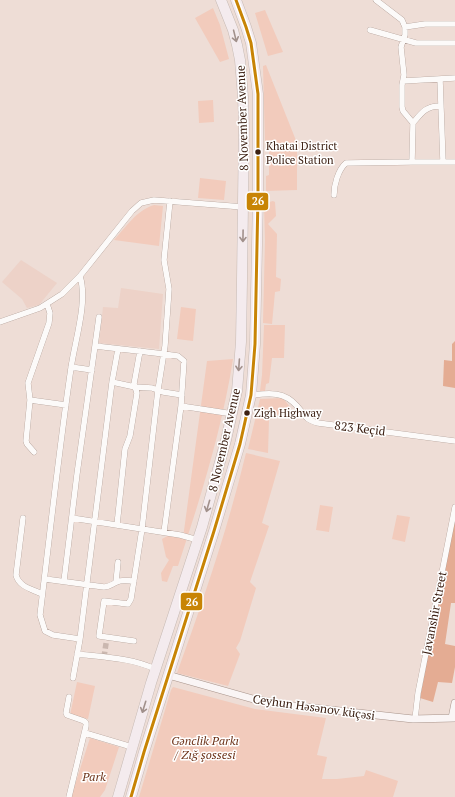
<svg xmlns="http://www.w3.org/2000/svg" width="455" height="797" font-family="'PT Serif',serif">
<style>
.built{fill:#edd2c8}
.green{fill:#f2cbbc}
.forest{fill:#e4ac93}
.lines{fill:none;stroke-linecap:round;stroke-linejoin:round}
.street-tunnel{stroke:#cab7af;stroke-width:5.5;stroke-dasharray:5.5 3;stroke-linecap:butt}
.street-casing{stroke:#a8948b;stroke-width:6}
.secondary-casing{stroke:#a8948b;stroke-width:8}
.highway-casing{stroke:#c6bab4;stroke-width:11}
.street{stroke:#fcfaf9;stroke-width:5.5}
.secondary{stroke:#faf5f5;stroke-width:7}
.highway{stroke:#f4ebee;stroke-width:10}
.bus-1-casing{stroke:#fff;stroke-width:6}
.bus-1{stroke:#c88405;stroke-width:3}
.oneway{stroke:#a1908b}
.bus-dot{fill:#3c2013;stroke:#fff;stroke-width:1.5}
.labels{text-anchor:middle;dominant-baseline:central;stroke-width:3;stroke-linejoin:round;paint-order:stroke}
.bus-label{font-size:11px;fill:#3c2013;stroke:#fff;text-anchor:start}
.street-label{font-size:12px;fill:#3c2013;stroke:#fff}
.park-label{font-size:12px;font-style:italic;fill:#6f351b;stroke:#fff}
.line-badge{stroke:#fff;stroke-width:1.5}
.badge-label{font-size:11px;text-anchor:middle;font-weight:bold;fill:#fff}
</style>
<rect width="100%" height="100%" fill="#eeddd6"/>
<path class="built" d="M21,260L57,283L39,305L27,308L22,299L2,282Z
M121,288L163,294L159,349L99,343L103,307L118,308Z"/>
<path class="green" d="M213,8L220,25L229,59L220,62L195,18Z
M265,10L283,52L268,56L255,13Z
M266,65L297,143V190L266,191V176L269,175V150L265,143L263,66Z
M213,100L214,122L199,123L198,101Z
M200,178L226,181L224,200L198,198Z
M273,201L275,202L276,216L268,224L277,234L276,277L281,279L280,291L275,292L272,324L263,323L265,240L264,206L266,203Z
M154,205L163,206L159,246L114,240C126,227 137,210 154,205Z
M181,307L196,309L193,341L177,339Z
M264,325H285L284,358H272L269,383L266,384L265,391H260L262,375Z
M233,359C222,430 200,499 178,566H173L167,582L162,581L161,573L169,560L166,557L162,539L169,535L183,538L207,361Z
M283,398L290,407L269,420L268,453L248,449L260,399Z
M246,453L280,461L262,523L269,526L250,582L256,588L240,641L236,648L240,654L228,686L177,673C203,601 228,528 246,453Z
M320,505L333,507L329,532L316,530Z
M397,515L410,517L405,542L392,539Z
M77,682L95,686L88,719L70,715Z
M173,687L255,709L326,718L317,755L327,757L322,779H337L364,776L366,770L398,781L393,797H139L171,690Z
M90,738L119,747L105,790L100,797H71Z"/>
<path class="forest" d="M455,341V388L443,386L444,360L452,361V344Z
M455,514V603H451L445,644L455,646V667L452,683L438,682L433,702L420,698Z"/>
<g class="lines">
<path class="street-tunnel" d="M104,657L107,637"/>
<g class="street-casing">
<path id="street" d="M405,27L425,24H455
M370,30L416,43H455
M440,79L443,162
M403,81L455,78
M413,123C422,112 426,106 441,106
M412,162H455
M334,195C334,185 338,170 346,163L412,162L413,123L403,111L402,107V85L404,75L401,47L405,35V27L402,20L376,0
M80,276C88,302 75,340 71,368C59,450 50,533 40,615L45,631L53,635L80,639
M0,322L40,308L62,294L80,276L132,211L141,203L154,200L243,207
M95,346L164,354L178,356L184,361L181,406L164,532
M71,367L92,370
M112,382L135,387L152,388L163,392L182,395
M251,395C269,393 284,391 297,406C306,416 304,419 318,423L455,441
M30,400L66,405
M181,406L233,414
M34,452L27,444L26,441L30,400L28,383L49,323L50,313L47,304
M23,518L16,575C19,587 32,589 42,594
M72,518L180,535L198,540
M117,525L125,449L130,436L137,393L134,384L140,351
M45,579L104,587C110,587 112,584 117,582C122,579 129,581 134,581
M64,581L77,474L99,317
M116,582L118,562
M134,641L99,636L104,601L128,604L131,599L142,529L158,390L165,346L169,289L164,260L170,201
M77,654C103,657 132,658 155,669
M73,678L80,639L112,382L118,349
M415,719L418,693L455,507
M85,733L132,747
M69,797L86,726V723L84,721L67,715L66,713L69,697"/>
</g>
<g class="secondary-casing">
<path id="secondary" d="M168,675L253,699L285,705L413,719L455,718
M452,718L455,703"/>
</g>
<g class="highway-casing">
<path id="highway" d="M118,797L151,683L202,527L226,440L237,391L241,342L242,280L244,126L243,97L240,60L237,45L233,30L221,0
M131,797L144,752L214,531L240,444L251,395L255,344L258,196V94L251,43L246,27L236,0"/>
</g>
<use href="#street" class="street"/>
<use href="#secondary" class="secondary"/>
<use href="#highway" class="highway"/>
<g class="bus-1-casing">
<path id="bus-1" d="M131,797L144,752L214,531L240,444L251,395L255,344L258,196V94L251,43L246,27L236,0"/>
</g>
<use href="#bus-1" class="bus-1"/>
</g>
<defs><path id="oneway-shaft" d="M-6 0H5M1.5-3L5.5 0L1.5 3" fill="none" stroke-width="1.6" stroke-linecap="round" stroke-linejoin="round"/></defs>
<g class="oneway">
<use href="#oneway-shaft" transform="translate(235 36) rotate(76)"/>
<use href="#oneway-shaft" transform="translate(243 236) rotate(91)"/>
<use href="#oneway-shaft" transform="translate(239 365) rotate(94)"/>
<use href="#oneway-shaft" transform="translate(208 506) rotate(106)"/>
<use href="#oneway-shaft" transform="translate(144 707) rotate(107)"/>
</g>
<g class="bus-dot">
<circle cx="258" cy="152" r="3.5"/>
<circle cx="247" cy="413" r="3.5"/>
</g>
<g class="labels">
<g class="bus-label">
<text x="266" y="146">Khatai District<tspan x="266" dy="14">Police Station</tspan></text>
<text x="254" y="413">Zigh Highway</text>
</g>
<g class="street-label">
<text transform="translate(242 118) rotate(-92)">8 November Avenue</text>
<text transform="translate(360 428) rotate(7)">823 Keçid</text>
<text transform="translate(224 440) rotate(-77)">8 November Avenue</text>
<text transform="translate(434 613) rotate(-79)">Javanshir Street</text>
<text transform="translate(314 707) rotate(8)">Ceyhun Həsənov küçəsi</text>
</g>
<g class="park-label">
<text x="205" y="740">Gənclik Parkı<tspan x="205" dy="14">/ Zığ şossesi</tspan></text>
<text x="94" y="776">Park</text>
</g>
</g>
<g class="line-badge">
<rect x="246" y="192" width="23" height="19" rx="4" fill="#c88405"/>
<rect x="180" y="592" width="23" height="19" rx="4" fill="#c88405"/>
</g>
<g class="badge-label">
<text x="258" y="205">26</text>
<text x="192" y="606">26</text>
</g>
</svg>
